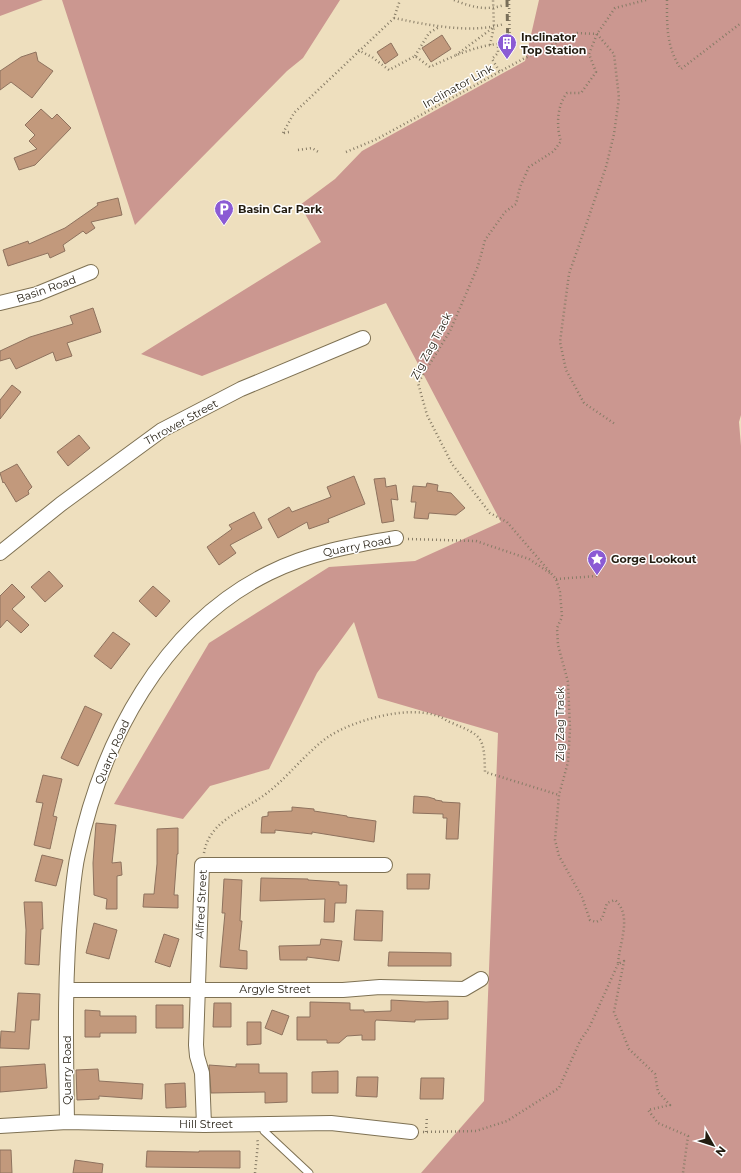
<svg xmlns="http://www.w3.org/2000/svg" width="741" height="1173" font-family="Montserrat,sans-serif">
<style>
.forest{fill:#cb9790}
.building{fill:#c2997c;stroke:#8e725e}
.lines{fill:none;stroke-linecap:round;stroke-linejoin:round}
.service-casing{stroke:#7e7153;stroke-width:9}
.minor-casing{stroke:#7e7153;stroke-width:16}
.path{stroke:#877c66;stroke-width:2.5;stroke-dasharray:1 3;stroke-linecap:butt}
.service{stroke:#fff;stroke-width:7}
.minor{stroke:#fff;stroke-width:14}
.rail{stroke:#786e59;stroke-width:3;stroke-dasharray:7 7;stroke-linecap:butt}
.labels{text-anchor:middle;dominant-baseline:central;stroke-width:3;stroke-linejoin:round;paint-order:stroke}
.poi-label{font-size:11px;font-weight:bold;fill:#221c10;stroke:#fff;text-anchor:start}
.street-label{font-size:11px;fill:#221c10;stroke:#fff}
</style>
<rect width="100%" height="100%" fill="#eedfbe"/>
<path class="forest" d="M0,0H43L0,16Z
M62,0H340L303,58L287,71L135,225Z
M539,0H741V415L739,422L741,446V1173H421L484,1101L498,733L378,698L354,622L317,673L269,769L210,786L183,819L114,804L209,643L329,567L415,561L501,522L386,303L202,376L141,354L321,242L300,205L335,179L362,151L525,61Z"/>
<path class="building" d="M442,35L451,49L431,62L422,48Z
M391,43L398,55L385,64L377,52Z
M36,52L38,61L53,71L32,98L11,82L0,90V71L21,57Z
M41,109L52,119L57,114L71,128L35,165L19,170L14,158L37,149L29,141L35,135L25,125Z
M118,198L122,215L91,222L95,228L86,234L83,231L63,245L65,251L50,258L48,253L8,266L3,250L28,241L29,244L65,228L98,205L97,203Z
M93,308L101,332L67,343L72,356L56,361L53,352L16,369L10,358L0,361V351L30,337L73,324L70,316Z
M12,385L21,392L0,419V400Z
M79,435L90,448L68,466L57,452Z
M17,464L32,487L28,491L29,494L16,502L4,482L3,483L0,473Z
M354,476L365,504L328,519L329,522L309,529L307,522L278,538L268,519L289,507L292,512L331,497L327,487Z
M385,478L386,487L396,485L398,500L391,499L394,521L382,523L374,479Z
M427,483L438,485L437,491L451,493L465,508L456,515L429,513L428,519L414,518L416,502H411L413,486L426,487Z
M254,512L262,528L230,545L236,553L219,565L207,547L232,529L229,525Z
M49,571L63,586L45,602L31,587Z
M12,584L25,597L12,609L29,625L21,633L7,620L0,628V596Z
M153,586L170,601L156,617L139,601Z
M113,632L130,644L111,669L94,656Z
M85,706L102,714L78,766L61,758Z
M43,775L62,779L53,816L57,817L50,849L34,845L43,803L36,802Z
M414,796L428,797L435,799V800L442,801V802L460,803L458,839H446L447,818H443V814L413,813Z
M292,807L314,809V811L347,816V817L376,821L374,842L312,832V834L275,830V833H261L262,817L268,816V812L292,811Z
M96,823L116,825L112,863L121,862L122,875L117,876V909H106L107,899L94,895L93,863Z
M178,828V854H177L174,895H178V908L143,907L144,894H154L157,864V829Z
M42,855L63,860L56,886L35,881Z
M407,874H430L429,889H407Z
M261,878L308,879V880L339,882V885H347L346,903H335L334,922H324L325,899L260,901Z
M224,879L242,880L240,921H242L239,950L247,951V969L220,967L225,913H222Z
M24,902H42L43,929H41L39,965L25,964L26,930Z
M356,910L383,911L382,941L354,940Z
M94,923L117,930L109,959L86,953Z
M164,934L179,939L170,967L155,962Z
M321,939L342,941L339,961L307,957V960H280L279,946L320,945Z
M389,952L451,953V966H388Z
M18,993L40,994L39,1020H31L29,1049L0,1048L1,1031L15,1032Z
M391,1000L426,1002L448,1001V1019L415,1020V1022L376,1020L375,1022V1040H362V1035L347,1036L339,1043H327V1040H297V1017H310V1002L350,1003V1010H364V1012L391,1011Z
M214,1003H231V1027H213Z
M156,1005H183V1028H156Z
M85,1010L100,1011V1016H136V1033H100V1037H85Z
M272,1010L289,1016L282,1035L265,1028Z
M247,1022H261V1044L247,1045Z
M45,1064L47,1088L0,1092V1067Z
M236,1064H259V1073H287V1102L265,1103V1092L211,1093L209,1065L236,1067Z
M98,1069L99,1081L143,1084L142,1099L99,1096V1099L77,1100L76,1070Z
M338,1071V1093H312V1072Z
M357,1077H378L377,1097L356,1096Z
M421,1078H444L443,1099H420Z
M185,1083L186,1107L166,1108L165,1084Z
M0,1150H11L12,1173H0Z
M147,1151L199,1152V1151H240V1168L146,1167Z
M75,1160L103,1164L102,1173H73Z"/>
<g class="lines">
<g class="service-casing">
<path id="service" d="M263,1123L264,1131L309,1173"/>
</g>
<g class="minor-casing">
<path id="minor" d="M0,303L37,294L91,272
M0,553L61,504L162,430L241,389L363,338
M67,990H343L380,987L464,989L481,979
M67,1122C66,1051 64,978 71,907C73,889 74,871 78,854C102,741 162,626 269,573C309,553 353,545 396,538
M204,1125L202,1073L197,1056L196,1045L202,865H385
M0,1126L67,1122L204,1125L331,1123L411,1132"/>
</g>
<path class="path" d="M454,0C471,7 486,11 504,5
M509,0L510,54
M646,0L615,8L597,34L589,54L596,72L581,93H567C557,105 556,127 561,141L554,151L529,167L520,187L516,204L505,212L485,240L478,266L450,331L418,383L427,415L452,464L490,513L507,522L556,579L560,592L562,617L557,628L558,645L568,682L570,729L568,762L559,795L555,840L559,856L582,897L590,920L596,922L602,919L607,903L615,900C633,916 619,943 618,964L624,961L614,1012L629,1049L655,1074L658,1092L670,1105L648,1110L658,1123L688,1136L683,1173
M667,0C667,25 666,47 681,69L741,23
M394,18C428,25 470,34 504,24
M490,45L494,27L493,0
M358,50L372,57L389,70L415,56L430,67C451,57 475,46 498,44V53L492,59L500,72
M456,55L494,27
M415,56L429,33L439,27
M283,133L294,113L394,18L400,0
M284,133L289,132
M298,150L312,148L320,153
M346,152L377,139L523,59L577,33L597,34L614,54L619,98L614,134L606,167L569,274L560,342L566,370L584,403L615,424
M408,539L476,541L529,559L550,573
M556,579L597,576
M204,853C209,822 240,812 263,796C287,779 304,754 328,737C354,720 405,706 435,715C441,716 446,721 452,723C483,736 484,737 485,772L559,795
M423,1132L476,1131L507,1121L559,1088L580,1041L589,1028L618,964
M426,1132L427,1116
M255,1173L258,1143L257,1138"/>
<use href="#service" class="service"/>
<use href="#minor" class="minor"/>
<path class="rail" d="M507,0L508,55"/>
</g>
<defs>
<g id="building-pin" transform="scale(1)"><path d="M0 17L-7.5 6A9.5 9.5 0 1 1 7.5 6Z" fill="#8b5bd4" stroke="#fff"/><path d="M-4-6H4V6H1V3H-1V6H-4ZM-2.5-4.3h1.7v1.8h-1.7ZM.8-4.3h1.7v1.8H.8ZM-2.5-1h1.7V.8h-1.7ZM.8-1h1.7V.8H.8Z" fill="#fff"/></g>
<g id="parking-pin" transform="scale(1)"><path d="M0 17L-7.5 6A9.5 9.5 0 1 1 7.5 6Z" fill="#8b5bd4" stroke="#fff"/><path d="M-3.5-5.5H1a3.5 3.5 0 0 1 0 7H-1V5.5H-3.5ZM-1-3.4V-.6H.8a1.4 1.4 0 0 0 0-2.8Z" fill="#fff"/></g>
<g id="sight-pin" transform="scale(1)"><path d="M0 17L-7.5 6A9.5 9.5 0 1 1 7.5 6Z" fill="#8b5bd4" stroke="#fff"/><path d="M0-6L1.8-2.2L6-1.7L2.9 1.2L3.7 5.4L0 3.3L-3.7 5.4L-2.9 1.2L-6-1.7L-1.8-2.2Z" fill="#fff"/></g>
</defs>
<g fill-rule="evenodd">
<use href="#building-pin" x="507" y="43"/>
<use href="#parking-pin" x="224" y="209"/>
<use href="#sight-pin" x="597" y="559"/>
</g>
<g class="labels">
<g class="poi-label">
<text x="521" y="37">Inclinator<tspan x="521" dy="13">Top Station</tspan></text>
<text x="238" y="209">Basin Car Park</text>
<text x="611" y="559">Gorge Lookout</text>
</g>
<g class="street-label">
<text transform="translate(458 86) rotate(-29)">Inclinator Link</text>
<text transform="translate(46 289) rotate(-19)">Basin Road</text>
<text transform="translate(431 346) rotate(-62)">Zig Zag Track</text>
<text transform="translate(181 422) rotate(-29)">Thrower Street</text>
<text transform="translate(357 546) rotate(-11)">Quarry Road</text>
<text transform="translate(560 724) rotate(-90)">Zig Zag Track</text>
<text transform="translate(112 752) rotate(-66)">Quarry Road</text>
<text transform="translate(201 904) rotate(-87)">Alfred Street</text>
<text x="275" y="989">Argyle Street</text>
<text transform="translate(67 1070) rotate(-90)">Quarry Road</text>
<text x="206" y="1124">Hill Street</text>
</g>
</g>
<g transform="translate(713 1145) rotate(129)" stroke="#ffffff" stroke-width="3" paint-order="stroke">
<path d="M0-3L7 15L0 10L-7 15Z" fill="#221c10"/>
<text y="-6" font-size="11" font-weight="bold" text-anchor="middle" fill="#221c10">N</text>
</g>
</svg>
